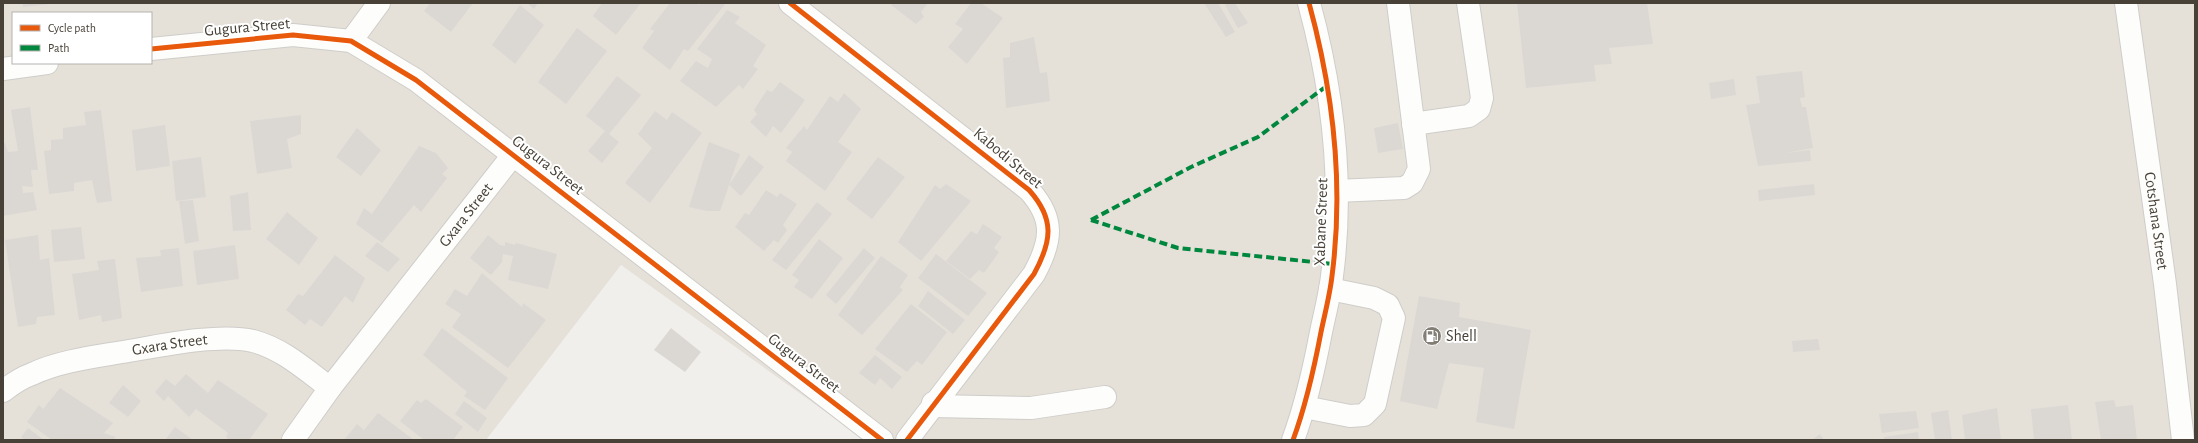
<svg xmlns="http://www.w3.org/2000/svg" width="2198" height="443" font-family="'Alegreya Sans',sans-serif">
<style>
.residential{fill:#e5e1d9;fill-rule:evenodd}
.building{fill:#dbd8d4}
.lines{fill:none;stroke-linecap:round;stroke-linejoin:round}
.minor-casing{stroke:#cfcdc9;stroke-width:24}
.minor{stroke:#fdfdfc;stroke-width:22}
.quiet{stroke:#00873e;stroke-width:4;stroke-dasharray:8 4;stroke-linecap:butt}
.cycleway-casing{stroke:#fff;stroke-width:8}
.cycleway{stroke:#e8590c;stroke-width:5}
.labels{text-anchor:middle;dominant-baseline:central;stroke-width:4;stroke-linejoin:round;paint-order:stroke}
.street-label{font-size:16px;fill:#474137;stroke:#fff}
.poi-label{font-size:16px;fill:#474137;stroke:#fff;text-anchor:start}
</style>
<rect width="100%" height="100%" fill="#f1efec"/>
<path class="residential" d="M3,3H2195V440H865L621,265L486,440H3ZM13,13H151V63H13Z"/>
<path class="building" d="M23,3H50V4L23,7Z
M430,3H473L451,32L424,11Z
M527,3H538L534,9Z
M602,3H641L616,35L593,16Z
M670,3H696L699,5L701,3H726L688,51L684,49L670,70L642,48L654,31L650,29Z
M892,3H928L921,12L924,17L916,24L891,5Z
M971,3H981L1003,18L967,64L948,47L963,29L955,24Z
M1204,3H1218L1235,32L1226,37Z
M1227,3H1235L1248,23L1238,28L1225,5Z
M1517,3H1647L1653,44L1609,48L1612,64L1594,65L1596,81L1526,88Z
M520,5L544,25L515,64L492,45Z
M727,10L740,17L735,23L766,45L753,66L758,69L743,89L739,85L716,107L680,81L696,61L708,68L712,59L697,49Z
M577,28L607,51L566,104L538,82Z
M1034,37L1040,73L1047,72L1050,101L1006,108L1003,58L1010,57V43Z
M1802,71L1805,97L1800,98L1802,107H1806L1813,148L1785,153L1810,150L1811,161L1758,166L1746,105L1760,103L1756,76Z
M617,76L641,95L609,134L619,142L602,163L588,151L605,131L586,116Z
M1734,79L1736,95L1711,99L1709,83Z
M780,82L805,100L781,133L773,126L766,137L750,122L757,114L754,110L767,90L772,92Z
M844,93L861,109L838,142L852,152L825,191L786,161L792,152L786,148L804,126L807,130L830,96L838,102Z
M30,107L38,170H31L33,187L22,186L23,193L33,192L37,210L3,216V143H5L8,152L18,151L11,110Z
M101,110L112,201L97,203L92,180L74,183V191L49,194L44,151L51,150V140L63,139V128L86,125L84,112Z
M655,111L667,120L672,112L702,133L650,203L625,183L652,148L638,134Z
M301,115V134L287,139L292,168L257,174L250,121Z
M1398,123L1403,149L1378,153L1374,128Z
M165,125L170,166L136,171L132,130Z
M357,128L381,150L361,176L336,157Z
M709,142L740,154L720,211H707L689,207Z
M419,146L436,153L448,168L442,174L447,178L421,212L414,205L382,243L356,224L364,208L372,214Z
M749,155L764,167L741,196L729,185Z
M201,157L206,197L176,201L172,161Z
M878,157L905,177L872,219L846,199Z
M946,184L971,201L921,261L898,242L935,185L940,189Z
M1814,184L1815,195L1759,201L1758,190Z
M766,190L777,197L780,193L797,204L783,225L787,230L778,243L774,240L764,251L735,227L745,213L749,215Z
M248,192L251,230L233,231L230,196Z
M193,200L199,241L185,244L179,201Z
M817,202L832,214L786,270L772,260Z
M287,212L318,238L299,265L266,239Z
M983,224L1002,237L994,248L999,252L984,273L979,270L970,279L946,261L971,231L977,234Z
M81,227L85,259L54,262L51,230Z
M38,235L40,260L49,258L55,315L37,317L36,324L18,327L5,240Z
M488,235L500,245L505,246V242L515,245L516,243L557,254L548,289L508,280L513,256L503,254L502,262L491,275L470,258Z
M819,239L843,258L812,299L794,287L799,280L792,275Z
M377,242L400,259L388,272L365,256Z
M235,245L239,279L197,285L193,251Z
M179,248L183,286L141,292L136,258L161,256L160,250Z
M864,248L875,258L836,304L826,295Z
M936,254L987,293L968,316L918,278Z
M335,255L365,278L353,303L345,296L322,327L310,319L305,325L286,310L298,294L303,296Z
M881,256L908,275L900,287L903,290L862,335L838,315Z
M115,259L122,318L102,322L101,315L79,320L72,274L99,270L97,261Z
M482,273L522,307L523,303L546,320L508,368L452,327L461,314L445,304L455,289L467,296Z
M928,291L965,320L953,334L918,306Z
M1419,296L1460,303L1459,317L1531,330L1514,429L1476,422L1484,368L1449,363L1437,409L1400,401Z
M911,304L947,332L922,365L917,361L907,372L875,349Z
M442,328L508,378L485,410L464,396L467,392L423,355Z
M671,328L701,352L685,372L654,350Z
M1818,339L1820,350L1793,352L1792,341Z
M875,355L902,377L892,389L880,378L875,385L859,373Z
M186,374L208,393L218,380L268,414L249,440H229L226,437L228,433L196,409L189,417L168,396L164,401L155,392L166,379L175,386Z
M123,385L141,401L128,417L109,403Z
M60,388L113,423L104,433L116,437L112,440H52L27,422L39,405L43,409Z
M426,399L463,427L453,440H424L400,421L417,400L421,403Z
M2114,400L2116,407L2133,405L2137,440H2101L2095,402Z
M464,401L487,418L478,432L455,414Z
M2068,405L2072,440H2034L2031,409Z
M1997,408L2001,440H1965L1962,415Z
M1948,410L1952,440H1935L1931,413Z
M1916,411L1919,428L1882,433L1879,414Z
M378,413L414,440H344L357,424L364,430Z
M175,427L193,440H165Z
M28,428L44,440H25L21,437Z
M1918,432L1919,440H1884V437Z
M1820,434L1824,440H1812Z"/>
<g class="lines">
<g class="minor-casing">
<g id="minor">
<path d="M790,3L1029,190C1055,219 1052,241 1034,274L907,440"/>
<path id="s1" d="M2126,3L2165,284L2183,440"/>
<path d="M351,41L379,3"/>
<path d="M151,49L293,35L351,41L416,80L882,440"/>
<path d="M3,69L47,63"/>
<path d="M1413,124L1469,116L1479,109L1482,98L1468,3"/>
<path d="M1336,191L1404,188L1412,183L1419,169L1398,3"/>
<path id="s2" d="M3,391C12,384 21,378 32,374C60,361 93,357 123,352C159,346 218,333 253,341C283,349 306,370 330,388"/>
<path d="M933,403V406L1031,408L1105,397"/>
<path d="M1304,407L1350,416L1364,415L1375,404L1394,318L1388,305L1374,298L1330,289"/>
<path id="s3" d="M293,440L330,388L513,155"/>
<path d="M1293,440C1306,405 1314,369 1321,332C1325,313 1330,294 1332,276C1344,184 1333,91 1309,3"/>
</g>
</g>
<use href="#minor" class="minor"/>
<path class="quiet" d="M1091,220L1191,167L1258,137L1328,85
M1091,220L1178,248L1333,264"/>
<g class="cycleway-casing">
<path id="cycleway" d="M790,3L1029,190C1055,219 1052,241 1034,274L907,440
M151,49L293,35L351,41L416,80L882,440
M1293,440C1306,405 1314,369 1321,332C1325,313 1330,294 1332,276C1344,184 1333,91 1309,3"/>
</g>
<use href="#cycleway" class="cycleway"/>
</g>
<defs>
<g id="fuel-disc" transform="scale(1)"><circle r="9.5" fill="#827e76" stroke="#fff"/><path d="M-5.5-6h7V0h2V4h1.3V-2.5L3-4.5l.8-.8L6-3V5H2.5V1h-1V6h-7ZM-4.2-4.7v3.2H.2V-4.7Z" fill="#fff"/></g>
</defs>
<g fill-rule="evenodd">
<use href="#fuel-disc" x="1432" y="336"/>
</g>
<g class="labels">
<g class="street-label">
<text transform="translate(247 27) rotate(-5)">Gugura Street</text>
<text transform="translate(1008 158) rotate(40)">Kabodi Street</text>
<text transform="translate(548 165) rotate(38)">Gugura Street</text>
<text stroke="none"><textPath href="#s3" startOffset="284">Gxara Street</textPath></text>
<text stroke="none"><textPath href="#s1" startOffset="220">Cotshana Street</textPath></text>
<text transform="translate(1321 222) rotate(-88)">Xabane Street</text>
<text stroke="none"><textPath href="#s2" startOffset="175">Gxara Street</textPath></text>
<text transform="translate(804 363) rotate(38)">Gugura Street</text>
</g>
<g class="poi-label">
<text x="1446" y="336">Shell</text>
</g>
</g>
<rect width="2198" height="443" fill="none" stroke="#474137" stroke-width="8"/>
<rect x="12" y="12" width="140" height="52" fill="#ffffff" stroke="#b5b3af"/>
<rect x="20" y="25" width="20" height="6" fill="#e8590c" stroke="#b5b3af"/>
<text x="48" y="32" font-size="12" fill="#474137">Cycle path</text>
<rect x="20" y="45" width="20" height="6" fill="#00873e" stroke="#b5b3af"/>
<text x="48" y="52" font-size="12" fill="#474137">Path</text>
</svg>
